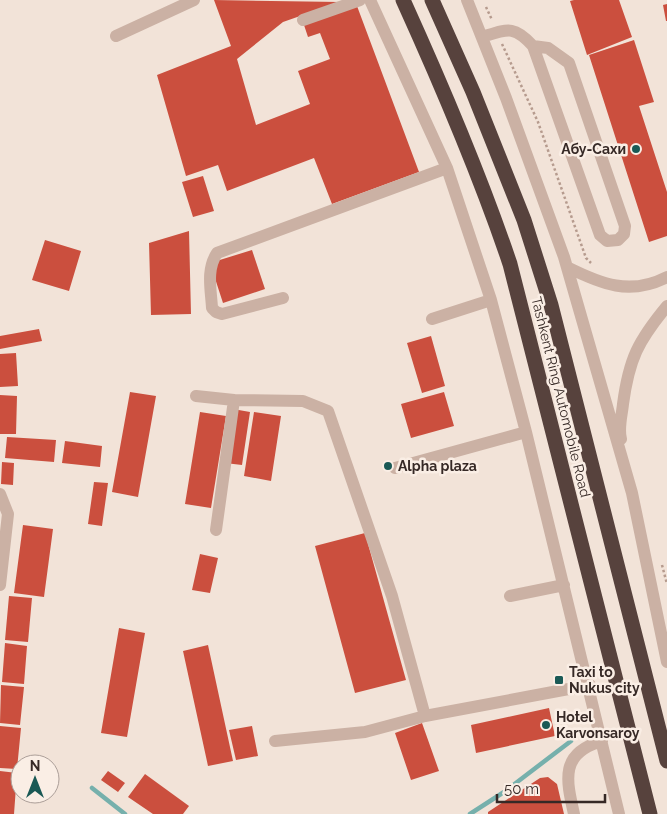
<svg xmlns="http://www.w3.org/2000/svg" width="667" height="814" font-family="Raleway,sans-serif">
<style>
.lines{fill:none;stroke-linecap:round;stroke-linejoin:round}
.stream{stroke:#76b0ac;stroke-width:4.5}
.building{fill:#cb4f3e}
.path{stroke:#b69b8e;stroke-width:2.5;stroke-dasharray:2.5 2.5;stroke-linecap:butt}
.minor{stroke:#cbb1a4;stroke-width:12}
.highway{stroke:#57423d;stroke-width:15}
.poi-dot{fill:#1a5955;stroke:#faeee5;stroke-width:2}
.labels{text-anchor:middle;dominant-baseline:central;stroke-width:5;stroke-linejoin:round;paint-order:stroke}
.poi-label{font-size:14px;font-weight:bold;fill:#362926;stroke:#faeee5;text-anchor:start}
.street-label{font-size:14px;fill:#362926;stroke:#faeee5}
</style>
<rect width="100%" height="100%" fill="#f2e3d8"/>
<g class="lines">
<path class="stream" d="M92,788L125,814
M470,814L504,792L571,741"/>
</g>
<path class="building" d="M214,0L340,2L283,22L237,59L256,125L310,104L298,71L330,59L320,33L308,37L304,25L357,6L419,172L332,204L314,158L227,191L218,165L186,176L157,75L231,46Z
M574,0H619L632,37L587,55L570,1Z
M667,4V21H666L663,5Z
M634,40L654,102L639,106L667,192V236L649,242L589,55Z
M203,176L214,211L193,217L182,182Z
M189,231L191,314L151,315L149,243Z
M45,240L81,251L69,291L32,280Z
M252,250L265,289L223,303L210,263Z
M39,329L42,341L0,349V336Z
M431,336L445,386L422,393L407,343Z
M16,353L18,386L0,387V354Z
M130,392L156,396L138,497L112,492Z
M444,392L454,426L411,438L401,404Z
M0,395L17,396L16,434H0Z
M233,409L250,412L242,465L225,463Z
M200,412L226,416L211,508L185,504Z
M254,412L281,416L271,481L244,476Z
M7,437L56,440L54,462L5,458Z
M65,441L102,446L100,467L62,463Z
M2,462L14,463L13,485L1,484Z
M94,482L108,483L102,526L88,524Z
M23,525L53,529L44,597L14,593Z
M365,533L406,680L355,693L315,546Z
M200,554L218,558L210,593L192,590Z
M9,596L32,598L28,642L5,640Z
M119,628L145,633L127,737L101,733Z
M5,643L27,646L24,684L2,682Z
M208,645L233,761L208,766L183,651Z
M1,685L24,687L20,725L0,723Z
M549,708L555,736L476,753L471,725Z
M422,723L439,771L411,780L395,733Z
M0,726L21,728L17,769L0,768Z
M252,726L258,756L236,760L229,730Z
M0,771L17,773L14,814H0Z
M108,771L125,783L118,792L101,780Z
M145,774L189,806L183,814H153L128,797Z
M548,777L557,784L564,814H488V812L540,778Z"/>
<g class="lines">
<path class="path" d="M486,7L492,20
M502,44L538,122L586,258L591,263
M662,565L667,584"/>
<path class="minor" d="M370,0L447,168L491,300L526,432L619,814
M467,0L506,98L564,257L632,493L667,662
M303,20L360,0
M116,36L194,0
M482,37C508,29 514,25 533,46L600,235L607,241L618,240L624,234L625,226L569,63L548,48L533,46
M567,267C601,284 630,296 667,277
M283,298L222,314L216,312L212,308C211,289 206,270 217,253L447,168
M432,319L491,300
M196,396L234,400L303,401L328,411L392,596L425,716
M621,439C618,428 622,415 623,404C629,359 638,341 667,306
M395,468L526,432
M0,494L8,514L0,585
M216,530L234,400
M510,596L564,585
M275,741L365,732L425,716L590,685
M574,814C566,779 560,753 602,741"/>
<path class="highway" d="M403,0C442,86 480,175 510,264L650,814
M432,0L473,92L524,220L551,305L667,761"/>
</g>
<g class="poi-dot">
<circle cx="636" cy="149" r="5"/>
<circle cx="388" cy="466" r="5"/>
<rect x="554" y="675" width="10" height="10" rx="2.5"/>
<circle cx="546" cy="725" r="5"/>
</g>
<g class="labels">
<g class="poi-label">
<text x="626" y="149" text-anchor="end">Абу-Сахи</text>
<text x="398" y="466">Alpha plaza</text>
<text x="569" y="672">Taxi to<tspan x="569" dy="16">Nukus city</tspan></text>
<text x="556" y="717">Hotel<tspan x="556" dy="16">Karvonsaroy</tspan></text>
</g>
<g class="street-label">
<text transform="translate(561 397) rotate(76)">Tashkent Ring Automobile Road</text>
</g>
</g>
<g transform="translate(35 779)"><circle r="24" fill="#faeee5" stroke="#ac9f99"/>
<path d="M0-4L9 19L0 12L-9 19Z" fill="#1a5955"/>
<text y="-8" font-size="14" font-weight="bold" text-anchor="middle" fill="#362926">N</text>
</g>
<path d="M497 794v8h108v-8" fill="none" stroke="#362926" stroke-width="2.5"/>
<text x="504" y="794" font-size="15" fill="#362926" stroke="#faeee5" stroke-width="4" paint-order="stroke">50 m</text>
</svg>
